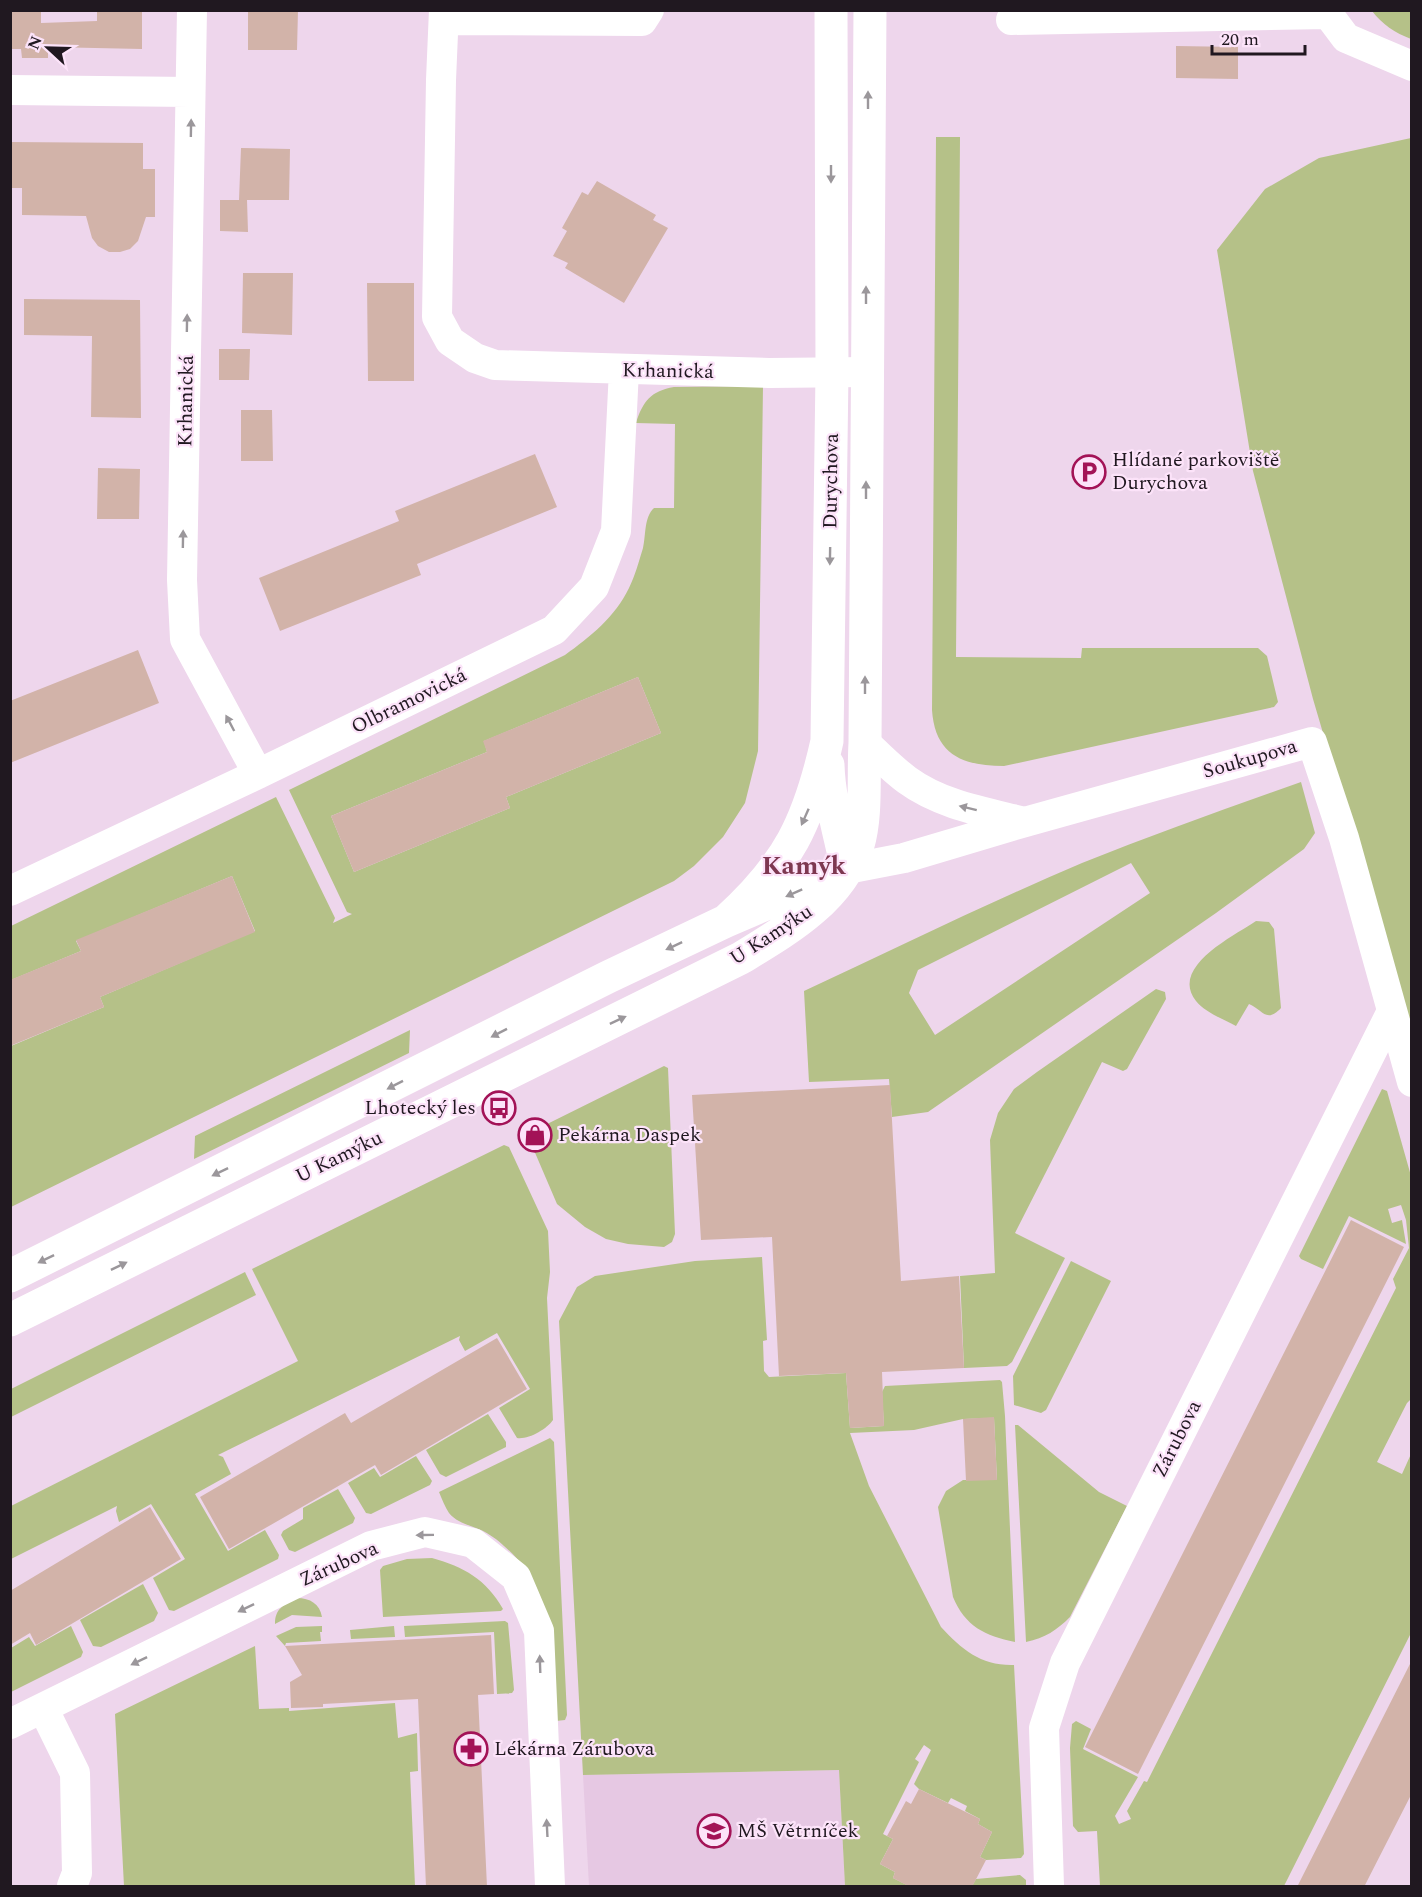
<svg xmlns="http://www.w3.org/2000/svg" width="1422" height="1897" font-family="Spectral,serif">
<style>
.built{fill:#e6c8e3}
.green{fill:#b5c188;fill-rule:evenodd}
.building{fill:#d2b3a9}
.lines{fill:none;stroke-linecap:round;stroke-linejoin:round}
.minor{stroke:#fff;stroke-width:30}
.tertiary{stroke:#fff;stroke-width:33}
.oneway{fill:#9b979b}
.labels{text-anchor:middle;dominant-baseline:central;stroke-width:4.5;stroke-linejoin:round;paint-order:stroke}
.street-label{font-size:20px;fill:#201820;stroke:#fce3f9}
.poi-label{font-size:20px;fill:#201820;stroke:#fce3f9;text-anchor:start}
.district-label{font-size:26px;font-weight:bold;fill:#7e3851;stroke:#fce3f9}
</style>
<rect width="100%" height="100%" fill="#eed6ec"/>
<path class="built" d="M839,1770L845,1886H589L583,1775Z"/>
<path class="green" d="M1372,11H1411V39C1395,33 1382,24 1372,11Z
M936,137H960L956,657L1081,658L1082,648H1258L1267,656L1278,702L1274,707L1004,766C963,766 935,755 932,710Z
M1411,138V1032L1313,699L1253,471L1217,250L1265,189L1319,158Z
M763,386L758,751L745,803L723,837L694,866L674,881L11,1207V1046L104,1007L100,997L255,931L232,876L76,941L81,951L11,980V926L276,797L335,918L333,923L352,914L347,912L289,790L565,655C590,637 615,617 629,588C635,576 639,561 643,548C646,535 644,517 654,508H674L675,424L636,423C643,401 651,391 674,387ZM638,677L661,733L506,797L510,808L354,872L331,816L487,752L484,741Z
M1301,782L1315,833L1304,849L1216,913L928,1112L892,1117L889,1079L809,1082L804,991C896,948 988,903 1082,863C1154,834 1228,808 1301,782ZM1131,863L1150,893L935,1035L909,993L918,970Z
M1256,921L1269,922L1274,929L1281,1008C1266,1024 1262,1009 1249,1004L1236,1026C1223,1019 1206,1013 1196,1001C1169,967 1234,936 1256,921Z
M1156,989L1165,992L1166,999L1127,1069L1123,1071L1102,1062L1015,1233L1065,1258L1012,1362L1007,1366L964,1368L960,1276L995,1273L990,1140L998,1113L1014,1089L1037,1072Z
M410,1030L409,1053L194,1159L195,1136Z
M664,1066L668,1068L675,1234L672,1242L664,1247L628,1244L606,1239L585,1227L557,1204L527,1134Z
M1382,1089L1387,1091L1411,1176L1412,1398L1407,1403L1377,1462L1402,1474L1411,1454V1633L1284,1886H1100L1097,1831L1078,1832L1073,1826L1070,1748L1072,1724L1076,1721L1091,1729L1083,1749L1138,1777L1115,1816L1119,1824L1131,1819L1127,1811L1144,1781L1147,1782L1396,1288L1393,1279L1409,1248L1406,1220L1401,1205L1388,1209L1392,1223L1402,1220L1406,1244L1349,1216L1323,1269L1301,1259L1299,1256Z
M504,1145L509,1147L548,1231L550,1272L547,1298L553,1420C547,1429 528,1440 517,1438L499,1408L530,1389L497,1333L465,1351L459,1340L460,1336L218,1455L223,1457L231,1474L195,1494L228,1551L265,1530L279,1555L278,1559L174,1611L169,1610L153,1578L185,1559L151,1504L119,1522L116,1511L117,1506L11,1559V1506L298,1361L252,1269Z
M762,1257L767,1340L763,1341L764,1371L769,1377L846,1373L850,1428L884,1426L882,1392L885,1386L1000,1380L1002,1382L1005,1416L1015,1642C985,1636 965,1626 953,1597L938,1507L946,1491L963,1480H997L994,1418L963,1419L914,1430L850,1433L869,1486L941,1627C962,1650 982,1666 1014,1665L1024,1854L1021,1858L986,1860L980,1857L992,1832L978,1824L980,1819L965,1811L967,1806L951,1798L948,1803L919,1789L914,1784L931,1750L924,1745L915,1759L919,1762L883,1834L893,1839L880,1864L895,1872L893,1878L907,1885V1886H845L839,1770L583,1775L559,1321L577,1287L595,1276L695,1261Z
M1071,1261L1111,1281L1046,1410L1041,1413L1014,1405L1013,1376Z
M245,1272L256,1295L11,1417V1389Z
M488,1414L506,1442V1447L446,1477L440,1474L426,1450Z
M1015,1425H1018L1099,1492L1127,1506L1070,1617C1057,1630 1045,1638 1026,1642Z
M550,1438L554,1442L567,1715L565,1720L556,1721C552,1657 558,1592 504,1546C498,1540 489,1534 481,1530C470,1525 457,1523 449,1513C445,1507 442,1499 439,1492Z
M416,1456L432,1481L430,1485L371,1514L366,1513L348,1483L374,1468L380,1477Z
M338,1489L355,1518L353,1523L295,1552L289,1550L281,1535L283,1531L303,1519V1508Z
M432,1558C464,1567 486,1579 503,1609L501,1611L383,1617L380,1570L383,1566L407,1559Z
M143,1584L158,1613L154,1621L101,1647L93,1646L80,1620Z
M297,1598C310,1598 320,1604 322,1617L292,1615L275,1624C275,1608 284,1605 297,1598Z
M505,1621L508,1623L514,1690L512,1693L497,1694L494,1632L405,1637L404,1626Z
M71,1626L83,1652L81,1657L11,1692V1648L29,1637L35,1646Z
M322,1626V1632H320L321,1641L286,1643L285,1646L276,1636L296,1627Z
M394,1626L395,1637L351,1639L350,1630Z
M255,1646L259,1709L289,1708V1711L395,1703L398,1738L417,1733L418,1771L410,1772L415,1886H124L115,1714Z
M1020,1875L1026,1880V1886H972L976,1879Z"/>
<path class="building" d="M10,10H41V23L97,21V10H142V49L48,47V58H22L21,49H10Z
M248,10H298L297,50H248Z
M1176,46L1238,47V79L1176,78Z
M10,142L143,143V169H155V217H146L138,241L130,249L120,252H109L98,246L92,238L86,216L22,215V188H10Z
M241,148L290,149L289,200H243H247L248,232L220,231V200H239Z
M597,181L656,215L653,220L668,228L624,303L565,268L568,263L553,256L567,231L562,228L582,192L588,195Z
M243,273H293L292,335L242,333Z
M367,283H414V381H368Z
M24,299L140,300L141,418L91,417L92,336L24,335Z
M219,349H250L249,380H219Z
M241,410H272L273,461H241Z
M535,454L557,507L417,564L421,575L280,631L259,578L399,521L395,511Z
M98,468L140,469L139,519H97Z
M138,650L159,703L10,763V701Z
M638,677L661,733L506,797L510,808L354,872L331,816L487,752L483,741Z
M232,876L255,932L100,997L104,1007L10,1046V980L81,951L76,940Z
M890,1085L901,1281L959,1276L964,1368L882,1372L884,1426L850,1428L846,1373L779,1376L772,1237L701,1240L692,1095Z
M1351,1220L1404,1247L1138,1774L1085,1747Z
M497,1338L527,1389L381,1475L375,1465L229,1549L200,1497L345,1413L351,1423Z
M994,1417L997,1480L966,1481L963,1419Z
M150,1507L181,1559L36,1645L30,1633L10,1645V1591Z
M491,1635L494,1694L478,1695L487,1887H426L418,1699L323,1704V1707L291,1708L290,1682L302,1675L285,1646Z
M1412,1660V1793L1364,1887H1297Z
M919,1789L980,1819L978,1824L992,1832L980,1857L986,1860L972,1887H910L893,1878L895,1872L880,1864L893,1839L887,1836L906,1801L911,1804Z"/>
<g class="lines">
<path class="minor" d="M192,10L182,580L185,639L258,774
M444,10L441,80L437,317L450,341L475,358L495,365L769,373L866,372
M1327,10L1328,14L1346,38L1412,66
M444,20L642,21L649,10
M1011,20L1328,14
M10,90L190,92
M865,743C879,755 892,769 907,780C941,805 985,812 1025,822
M847,869L904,858L1025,822L1312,742L1344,838L1412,1082
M10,891L258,774L554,630L594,587L616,531L624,370
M43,1708L75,1773L77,1873L72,1886
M10,1724L371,1546L425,1532L473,1543L516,1577L539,1631L550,1886
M1049,1886L1044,1728L1065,1663L1391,1013"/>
<path class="tertiary" d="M828,765C829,800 840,834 847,869
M726,921C788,865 809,822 827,741L832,372L831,10
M10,1276L608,977L726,921L840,872
M10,1320L741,958C787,930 840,900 858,845C867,815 863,775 865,743L870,10"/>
</g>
<defs><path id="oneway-solid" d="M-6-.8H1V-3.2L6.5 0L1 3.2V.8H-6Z" transform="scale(1.5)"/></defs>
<g class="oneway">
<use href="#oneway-solid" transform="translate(868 100) rotate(-90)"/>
<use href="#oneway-solid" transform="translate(191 128) rotate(-89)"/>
<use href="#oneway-solid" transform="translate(831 174) rotate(90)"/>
<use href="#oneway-solid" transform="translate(866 295) rotate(-90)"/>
<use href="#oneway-solid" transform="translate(187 323) rotate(-89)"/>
<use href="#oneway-solid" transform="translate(866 490) rotate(-90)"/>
<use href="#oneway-solid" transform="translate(183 539) rotate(-89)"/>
<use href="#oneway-solid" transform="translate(830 556) rotate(91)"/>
<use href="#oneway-solid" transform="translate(865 685) rotate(-90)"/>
<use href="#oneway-solid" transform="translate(230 723) rotate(-118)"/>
<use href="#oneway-solid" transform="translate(968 808) rotate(-166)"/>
<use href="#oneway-solid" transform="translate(805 817) rotate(114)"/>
<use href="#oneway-solid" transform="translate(794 893) rotate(156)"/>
<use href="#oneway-solid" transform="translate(674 946) rotate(155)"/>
<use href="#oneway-solid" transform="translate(618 1020) rotate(-25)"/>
<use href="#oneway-solid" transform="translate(499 1033) rotate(153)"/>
<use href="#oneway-solid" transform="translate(395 1085) rotate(153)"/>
<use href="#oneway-solid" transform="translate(220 1172) rotate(154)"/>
<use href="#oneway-solid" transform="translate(46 1259) rotate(154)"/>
<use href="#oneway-solid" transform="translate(119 1266) rotate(-26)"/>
<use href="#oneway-solid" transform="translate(425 1535) rotate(179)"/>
<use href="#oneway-solid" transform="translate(246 1608) rotate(154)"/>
<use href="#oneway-solid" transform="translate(139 1661) rotate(154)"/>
<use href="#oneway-solid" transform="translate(540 1664) rotate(-92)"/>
<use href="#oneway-solid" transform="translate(547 1828) rotate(-93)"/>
</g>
<defs>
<g id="parking-ring" transform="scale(1.725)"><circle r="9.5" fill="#fce3f9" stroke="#a31357" stroke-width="1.5"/><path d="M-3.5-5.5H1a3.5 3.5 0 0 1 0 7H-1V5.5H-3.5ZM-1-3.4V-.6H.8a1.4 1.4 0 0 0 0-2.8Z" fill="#a31357"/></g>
<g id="bus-ring" transform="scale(1.725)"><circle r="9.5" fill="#fce3f9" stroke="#a31357" stroke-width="1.5"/><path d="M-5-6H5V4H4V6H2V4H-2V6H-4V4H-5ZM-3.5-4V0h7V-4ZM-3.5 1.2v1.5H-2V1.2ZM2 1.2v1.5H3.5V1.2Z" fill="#a31357"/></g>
<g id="shop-ring" transform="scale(1.725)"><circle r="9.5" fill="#fce3f9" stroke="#a31357" stroke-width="1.5"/><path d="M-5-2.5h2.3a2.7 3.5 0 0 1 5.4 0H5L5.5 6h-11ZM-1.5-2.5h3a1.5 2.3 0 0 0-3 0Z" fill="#a31357"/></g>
<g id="pharmacy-ring" transform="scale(1.725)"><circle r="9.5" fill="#fce3f9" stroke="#a31357" stroke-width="1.5"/><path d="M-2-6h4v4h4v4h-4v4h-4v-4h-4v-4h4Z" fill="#a31357"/></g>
<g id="school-ring" transform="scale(1.725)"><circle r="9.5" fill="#fce3f9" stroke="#a31357" stroke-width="1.5"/><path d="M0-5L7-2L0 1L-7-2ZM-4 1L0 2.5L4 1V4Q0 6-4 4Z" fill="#a31357"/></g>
</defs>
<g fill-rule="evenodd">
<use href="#parking-ring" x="1089" y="472"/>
<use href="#bus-ring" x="499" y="1108"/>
<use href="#shop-ring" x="535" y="1135"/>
<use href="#pharmacy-ring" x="471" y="1749"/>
<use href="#school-ring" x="714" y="1831"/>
</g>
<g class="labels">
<g class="street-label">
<text transform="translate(668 371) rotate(1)">Krhanická</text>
<text transform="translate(186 401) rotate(-89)">Krhanická</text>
<text transform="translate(831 481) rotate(-89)">Durychova</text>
<text transform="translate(409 701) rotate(-26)">Olbramovická</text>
<text transform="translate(1250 759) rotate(-16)">Soukupova</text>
<text transform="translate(771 935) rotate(-33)">U Kamýku</text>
<text transform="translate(339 1157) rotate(-26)">U Kamýku</text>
<text transform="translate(1177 1439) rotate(-63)">Zárubova</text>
<text transform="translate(339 1564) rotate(-24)">Zárubova</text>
</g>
<g class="poi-label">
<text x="1112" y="460">Hlídané parkoviště<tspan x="1112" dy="23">Durychova</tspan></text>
<text x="476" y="1108" text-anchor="end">Lhotecký les</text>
<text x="558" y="1135">Pekárna Daspek</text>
<text x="494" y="1749">Lékárna Zárubova</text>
<text x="737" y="1831">MŠ Větrníček</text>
</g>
<g class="district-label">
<text x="804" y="866">Kamýk</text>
</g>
</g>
<rect width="1422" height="1897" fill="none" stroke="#201820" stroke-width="24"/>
<g transform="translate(48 48) rotate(292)" stroke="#fce3f9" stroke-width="4.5" paint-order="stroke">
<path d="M0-4.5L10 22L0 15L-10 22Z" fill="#201820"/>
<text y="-9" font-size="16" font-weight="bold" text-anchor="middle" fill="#201820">N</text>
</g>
<path d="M1212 45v9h93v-9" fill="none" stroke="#201820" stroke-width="3"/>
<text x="1221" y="45" font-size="18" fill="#201820" stroke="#fce3f9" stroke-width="4.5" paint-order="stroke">20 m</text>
</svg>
